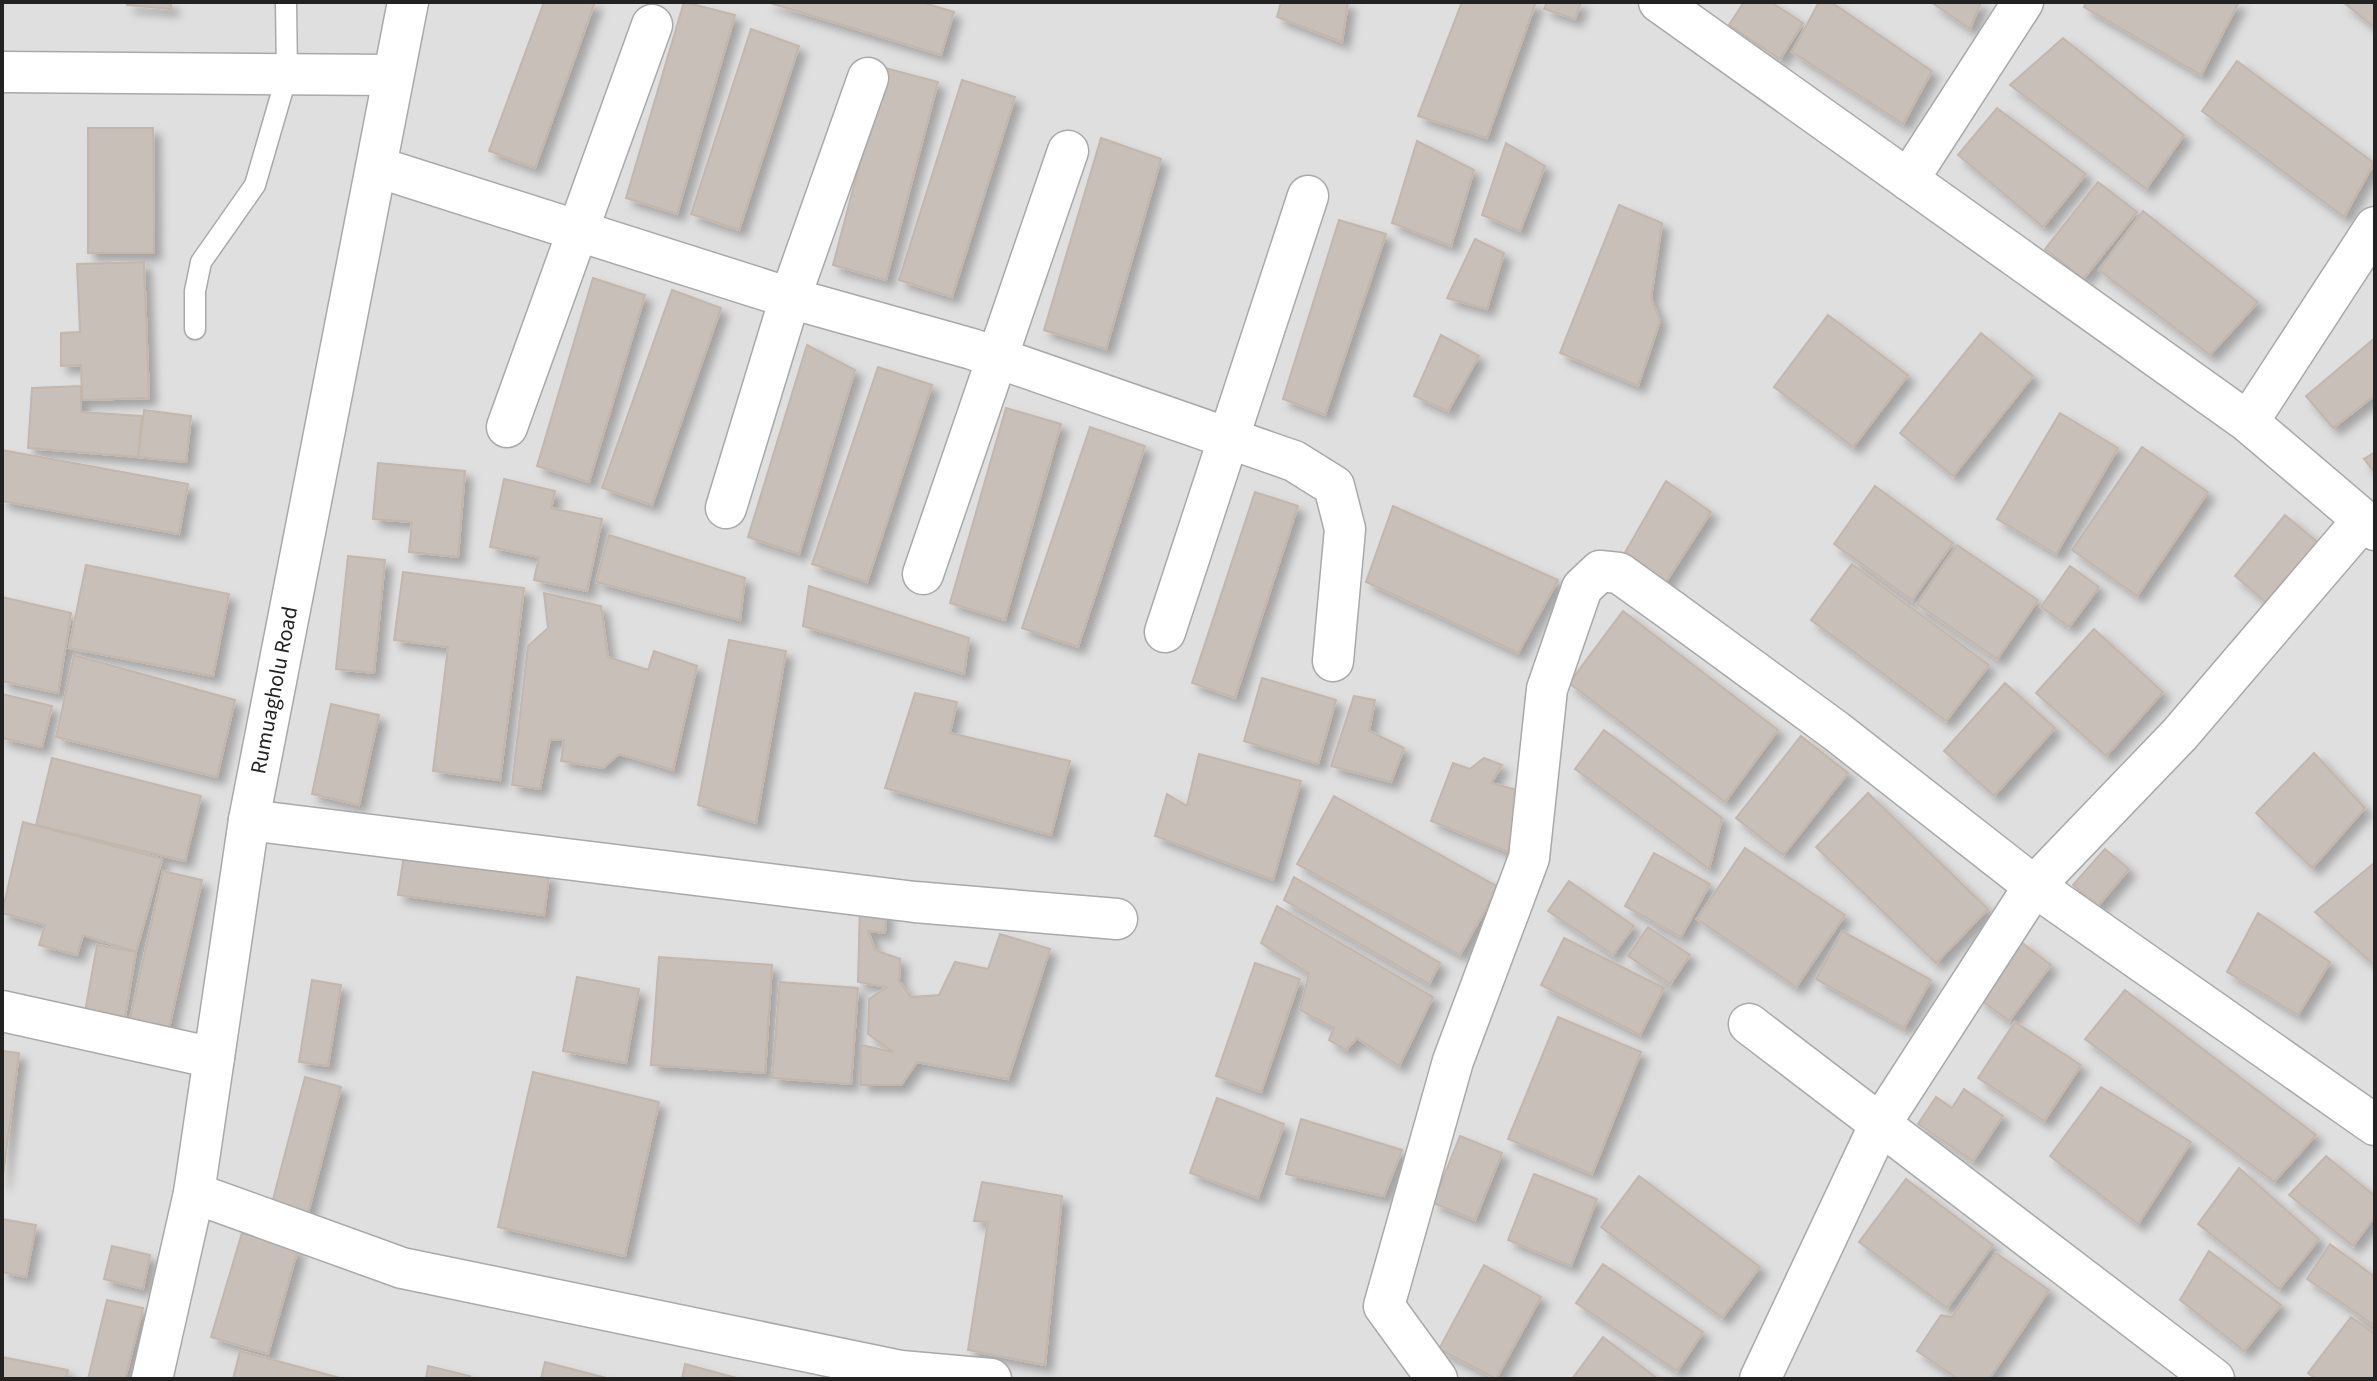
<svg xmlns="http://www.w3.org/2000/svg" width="2377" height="1381" font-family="'Source Sans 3',sans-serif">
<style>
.residential{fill:#e0dfdf}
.building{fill:#c7bfb8;stroke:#c4b6ab;stroke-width:2;filter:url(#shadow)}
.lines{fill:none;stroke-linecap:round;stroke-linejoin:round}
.service-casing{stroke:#a9a9a9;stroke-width:23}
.minor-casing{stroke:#a9a9a9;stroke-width:43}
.service{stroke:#fff;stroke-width:20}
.minor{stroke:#fff;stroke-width:40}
.labels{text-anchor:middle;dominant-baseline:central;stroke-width:8;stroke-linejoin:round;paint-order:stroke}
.street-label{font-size:22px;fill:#222;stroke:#fff}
</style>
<defs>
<filter id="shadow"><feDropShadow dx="7" dy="7" stdDeviation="4" flood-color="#0004"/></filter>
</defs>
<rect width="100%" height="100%" fill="#f2efe9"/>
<path class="residential" d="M2,2H2375V1379H2Z"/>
<path class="building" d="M127,2H171V9L127,5Z
M544,2H595L535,168L489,151Z
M684,2L735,15L677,214L626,198Z
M767,2H921L954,12L941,55Z
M1281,2H1348L1342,42L1277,17Z
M1462,2H1536L1487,138L1418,116Z
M1547,2H1581L1575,19L1544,9Z
M1744,2H1771L1803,23L1780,59L1729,25Z
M1819,2H1831L1932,71L1903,124L1792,52Z
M1931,2H1981L1970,29Z
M2086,2H2239L2201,75L2084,7Z
M2343,2H2375V28Z
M751,29L799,46L739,230L691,214Z
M2063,38L2184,135L2146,189L2010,85Z
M2237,61L2374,163L2344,217L2202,111Z
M885,68L938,82L886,280L833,265Z
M962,80L1015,97L952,297L899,280Z
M1997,108L2086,174L2043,227L1958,155Z
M88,128H153L154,253H88Z
M1101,138L1161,159L1106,349L1044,330Z
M1417,141L1474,170L1451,246L1392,223Z
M1506,143L1545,166L1520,231L1482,215Z
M2098,182L2137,212L2083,279L2045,249Z
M1619,205L1662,223L1651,298L1660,321L1638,386L1560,353Z
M2143,211L2258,302L2210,355L2099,270Z
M1339,220L1386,234L1325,415L1283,399Z
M1475,239L1504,253L1487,309L1447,298Z
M144,262L149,398L82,400L81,365L61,366V333L80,332L77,264Z
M593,278L645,295L589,482L537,466Z
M672,290L721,308L652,505L602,488Z
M1828,315L1908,375L1853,447L1774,387Z
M1981,333L2033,376L1953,476L1900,433Z
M1441,335L1479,356L1448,411L1414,396Z
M2375,338V395L2333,428L2306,396Z
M807,345L855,370L799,554L748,537Z
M878,367L932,385L867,582L812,564Z
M81,386V412L142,416L138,457L28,448L32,388Z
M1006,408L1061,424L1005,620L950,603Z
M144,410L191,416L186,462L138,457Z
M2060,413L2118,448L2056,554L1997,519Z
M1090,427L1145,446L1078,647L1022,628Z
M2142,447L2208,492L2137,596L2072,550Z
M2,450L188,484L179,534L2,501Z
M2375,452V473L2364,459Z
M378,463L465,471L458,557L409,552L412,522L373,519Z
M504,479L555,491L551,508L602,519L587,591L534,580L539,557L490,547Z
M1666,481L1711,512L1662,588L1623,556Z
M1875,486L1953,543L1912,600L1834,544Z
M1255,492L1298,506L1235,698L1192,683Z
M1393,506L1558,580L1518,653L1366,582Z
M2285,515L2321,545L2270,606L2235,576Z
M609,535L745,578L740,620L596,582Z
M1957,545L2038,600L1997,659L1917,604Z
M348,556L385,560L374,673L336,669Z
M1852,564L1989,665L1946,721L1811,620Z
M86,565L229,594L213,676L69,648Z
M2070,566L2099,587L2069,627L2041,607Z
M403,572L524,588L500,780L433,771L448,647L394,640Z
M809,586L969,638L964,674L803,626Z
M544,593L601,606L608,657L648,670L654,651L697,666L673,770L619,754L603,768L561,761L564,740L550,739L540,789L512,785L528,646L548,628Z
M2,597L71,613L58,693L2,681Z
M1623,611L1778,730L1725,802L1569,683Z
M2094,629L2163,692L2106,756L2036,693Z
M729,640L786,651L756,823L698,805Z
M74,655L235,700L217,777L56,737Z
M1262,678L1336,700L1318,764L1244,741Z
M2005,683L2055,728L1994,796L1944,751Z
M915,693L957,702L950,733L1070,761L1051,835L885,788Z
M2,694L52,706L42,747L2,738Z
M1354,696L1375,700L1369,731L1404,748L1391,782L1331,766Z
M331,704L379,715L359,805L312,794Z
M1604,730L1722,818L1709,869L1575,769Z
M1801,736L1848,773L1783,855L1736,818Z
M2314,753L2365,808L2312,868L2256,813Z
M1199,754L1301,781L1273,880L1155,836L1167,794L1187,806Z
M52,758L201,796L185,861L36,825Z
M1484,758L1502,765L1491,783L1525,792L1508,852L1431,821L1453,763L1470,769Z
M1868,793L1988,909L1936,963L1816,847Z
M1334,796L1498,887L1460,955L1297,864Z
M23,822L162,859L136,952L83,935L77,955L39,945L45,925L2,913Z
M1745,848L1845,915L1796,987L1697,919Z
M2105,849L2129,869L2097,907L2073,885Z
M1654,853L1710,884L1681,937L1625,906Z
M404,855L549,875L544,915L398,895Z
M2374,863L2375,864V966L2315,912Z
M163,871L202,880L167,1037L128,1028Z
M1294,877L1440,963L1429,984L1284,900Z
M1569,881L1634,926L1613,955L1548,911Z
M860,905L886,910L885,933L868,931L875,950L900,959L899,981L911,997L939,995L955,962L988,969L1000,934L1050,949L1008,1079L917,1062L901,1085H861V1045L893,1052L868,1034L869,999L887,987L858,982Z
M1277,906L1433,997L1399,1066L1357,1038L1346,1050L1329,1040L1334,1028L1300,1010L1309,974L1261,943Z
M2258,913L2330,962L2298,1015L2227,972Z
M1648,927L1690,955L1670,984L1628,956Z
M1842,931L1931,980L1904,1028L1816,979Z
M1564,938L1664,988L1640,1035L1541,985Z
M2020,941L2051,965L2009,1021L1978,998Z
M97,945L136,952L123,1029L83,1023Z
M659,957L772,965L765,1073L651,1065Z
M1255,963L1300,979L1261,1092L1216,1076Z
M577,977L639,989L626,1063L563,1051Z
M312,980L341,985L328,1066L299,1062Z
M780,982L858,988L851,1084L772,1078Z
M2125,990L2316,1135L2274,1182L2085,1039Z
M1558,1017L1641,1052L1592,1174L1508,1139Z
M2015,1022L2081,1065L2044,1121L1978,1078Z
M2,1051L19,1053L2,1183Z
M533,1072L659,1102L625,1256L498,1227Z
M305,1077L341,1087L307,1217L271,1207Z
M2101,1087L2191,1142L2138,1224L2050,1156Z
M1964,1089L2003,1116L1973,1161L1918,1124L1936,1097L1952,1108Z
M1217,1098L1284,1124L1258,1198L1190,1173Z
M1301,1119L1402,1150L1384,1196L1286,1174Z
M1460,1136L1502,1153L1475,1220L1433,1203Z
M2326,1156L2375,1196V1216L2353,1246L2289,1195Z
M2239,1168L2319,1239L2279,1289L2198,1224Z
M1534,1174L1597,1199L1571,1266L1508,1240Z
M1639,1176L1760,1267L1722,1318L1601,1227Z
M1906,1179L1993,1245L1947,1308L1859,1242Z
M982,1182L1062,1196L1045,1365L968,1350L988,1222L974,1221Z
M2,1219L36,1225L26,1277L2,1272Z
M242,1233L298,1249L268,1354L211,1337Z
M2330,1244L2375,1277V1326L2307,1279Z
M112,1246L150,1255L143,1289L104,1279Z
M2209,1251L2281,1305L2244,1351L2180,1300Z
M1996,1253L2049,1290L1989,1379H1958L1917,1351L1941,1315L1952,1317Z
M1603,1264L1703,1332L1677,1371L1576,1303Z
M1484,1265L1541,1297L1496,1379L1439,1349Z
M107,1300L143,1308L125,1379H88Z
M2351,1317L2375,1334V1379H2316L2308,1373Z
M1603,1337L1658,1379H1572Z
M240,1351L344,1379H233Z
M2,1357L68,1370L66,1379H2Z
M545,1362L610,1379H541Z
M685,1364L740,1379H682Z
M428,1366L470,1376V1379H426Z"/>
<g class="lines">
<g class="service-casing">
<path id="service" d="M195,329V291L201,262L255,185L287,75L286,2"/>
</g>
<g class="minor-casing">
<g id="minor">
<path d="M1659,2L2248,422L2375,530"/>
<path d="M2,72L392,75"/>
<path d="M377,167L790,298L972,349L1294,461L1334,486L1345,529L1333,661"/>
<path d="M1908,180L2023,2"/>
<path d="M2248,422L2375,227"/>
<path d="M507,427L652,25"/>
<path d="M726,508L790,298L868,78"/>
<path d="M923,574L1068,151"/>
<path d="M1165,632L1308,196"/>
<path d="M249,820L915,902L1117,919"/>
<path d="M2,1011L214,1058"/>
<path d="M1749,1024L2214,1379"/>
<path d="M194,1193L402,1268L901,1371L991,1379"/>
<path id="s1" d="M152,1379L194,1193L249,820L408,2"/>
<path d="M1437,1379L1384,1306L1453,1061L1529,858L1547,689L1582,588L1600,571L1619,573L1672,611L1836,731L2034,886L2375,1125"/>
<path d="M1760,1379L1879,1126L2034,886L2180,734L2363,520"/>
</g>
</g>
<use href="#service" class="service"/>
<use href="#minor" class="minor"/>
</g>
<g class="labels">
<g class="street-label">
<text stroke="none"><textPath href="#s1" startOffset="700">Rumuagholu Road</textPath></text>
</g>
</g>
<rect width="2377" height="1381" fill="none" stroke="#222222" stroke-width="8"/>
</svg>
